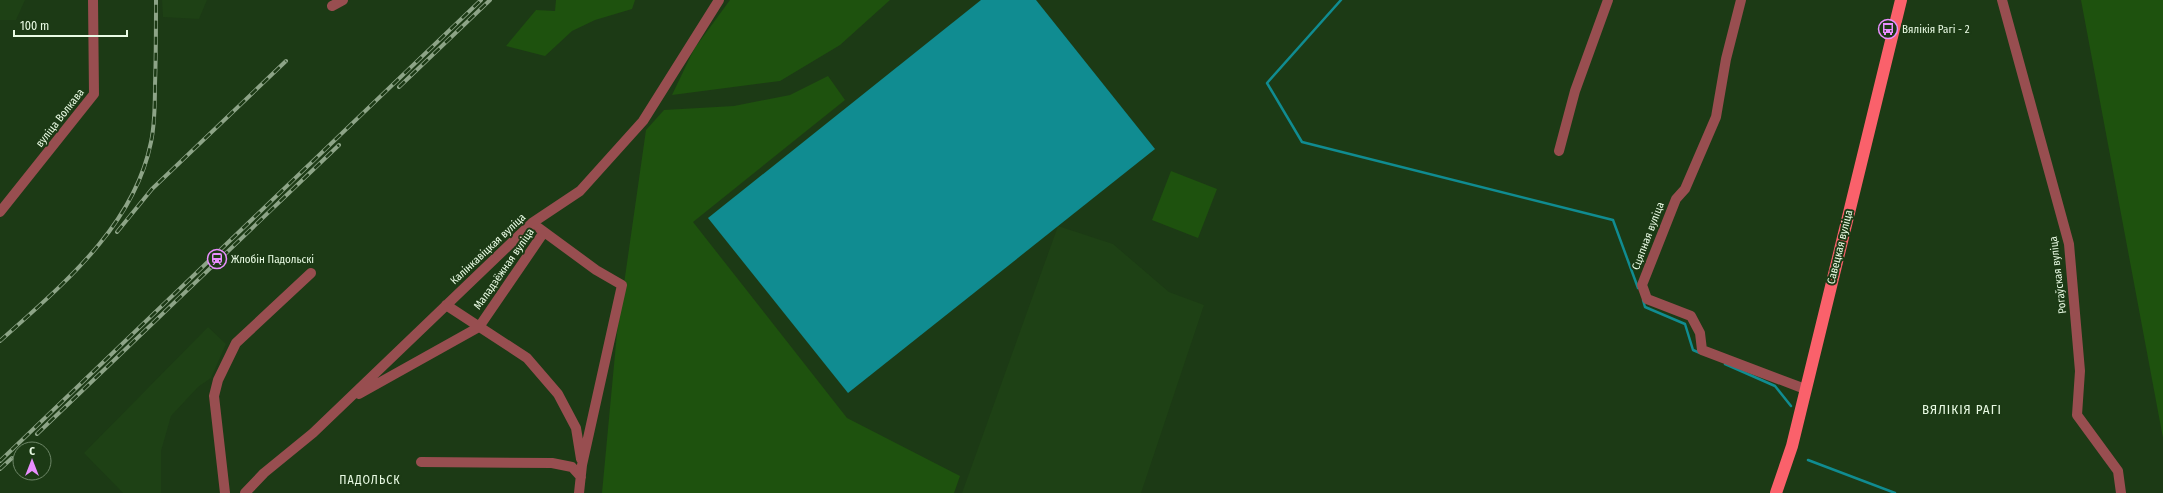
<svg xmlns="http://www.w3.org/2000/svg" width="2163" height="493" font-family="'Fira Sans Condensed',sans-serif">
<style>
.built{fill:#1e4115}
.green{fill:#1e520e}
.water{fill:#108c91}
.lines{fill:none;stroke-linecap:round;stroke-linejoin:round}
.stream{stroke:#108c91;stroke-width:2.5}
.minor{stroke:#984e50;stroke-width:10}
.major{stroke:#fa616b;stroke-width:12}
.rail-casing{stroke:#8da487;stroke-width:4}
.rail{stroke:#1c3a15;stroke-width:2.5;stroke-dasharray:8;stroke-linecap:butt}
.labels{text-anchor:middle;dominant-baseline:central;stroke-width:4;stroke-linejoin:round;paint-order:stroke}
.poi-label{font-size:11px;fill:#e9fbe4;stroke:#1c3a15;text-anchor:start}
.street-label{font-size:11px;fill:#e9fbe4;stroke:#1c3a15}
.neighbourhood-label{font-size:12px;letter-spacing:1px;fill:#e9fbe4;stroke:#1c3a15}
.quarter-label{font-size:13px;letter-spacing:1px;fill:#e9fbe4;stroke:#1c3a15}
</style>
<rect width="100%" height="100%" fill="#1c3a15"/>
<path class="built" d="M0,0H25L16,20H0Z
M162,0H207L199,19L163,17Z
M1058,226L1113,244L1169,292L1204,305L1141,493H962Z
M208,327L226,344L211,378L198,387L171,416L161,451V493H123L84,453Z"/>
<path class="green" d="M556,0H635L632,9L595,20L572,31L545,56L506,46L536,10L555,11Z
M730,0H890L840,45L780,81L672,95L694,49Z
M2081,0H2163V438Z
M828,76L845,100L693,222L847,418L960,476L954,493H602L617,333L646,130L664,110L734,106L790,95Z
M1171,171L1217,189L1198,238L1152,220Z"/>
<path class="water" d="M981,0H1036L1155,149L848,393L708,218Z"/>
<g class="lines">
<path class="stream" d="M1341,0L1267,83L1302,142L1613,220L1638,288
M1643,300L1645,307L1685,324L1693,350L1700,353
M1725,364L1775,386L1791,406
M1808,460L1895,493"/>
<path class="minor" d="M1741,0L1726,59L1716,117L1685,189L1676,199L1642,285L1647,299L1691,316L1700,333L1702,350L1805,389
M2002,0L2069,244L2080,371L2077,415L2118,471L2121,493
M332,6L343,0
M1559,151L1575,91L1608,0
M0,212L94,94L93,0
M532,223L596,270L622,285L582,465L579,493
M446,305L527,358L558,394L576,428L581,459
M359,394L479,327L544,232
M421,462L552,463L572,467L581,477
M225,493L214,396L218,380L236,343L311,273
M245,493L264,473L313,433L532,223L580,191L643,121L719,0"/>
<path class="major" d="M1776,493L1792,446L1901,0"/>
<g class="rail-casing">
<path id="rail" d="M399,87L490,0
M117,232L152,189L286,61
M0,341C61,286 134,227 151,142C155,123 155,104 155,85C156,57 156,28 156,0
M37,434L339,145
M0,461L481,0
M0,469L12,458"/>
</g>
<use href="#rail" class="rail"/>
</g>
<defs>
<g id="bus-ring" transform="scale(1)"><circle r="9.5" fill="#1c3a15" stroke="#e98efe" stroke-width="1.5"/><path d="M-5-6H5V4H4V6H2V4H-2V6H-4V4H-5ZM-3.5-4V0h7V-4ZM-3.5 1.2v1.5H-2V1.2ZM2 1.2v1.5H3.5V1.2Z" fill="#e98efe"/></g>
<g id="station-ring" transform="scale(1)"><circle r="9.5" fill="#1c3a15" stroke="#e98efe" stroke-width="1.5"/><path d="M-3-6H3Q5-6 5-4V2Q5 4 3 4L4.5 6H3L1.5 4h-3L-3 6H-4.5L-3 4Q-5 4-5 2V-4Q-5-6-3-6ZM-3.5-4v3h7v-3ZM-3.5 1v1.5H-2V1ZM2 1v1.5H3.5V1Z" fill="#e98efe"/></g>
</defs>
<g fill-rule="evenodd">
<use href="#bus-ring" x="1888" y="29"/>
<use href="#station-ring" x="217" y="259"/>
</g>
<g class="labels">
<g class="poi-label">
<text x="1902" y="29">Вялікія Рагі - 2</text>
<text x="231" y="259">Жлобін Падольскі</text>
</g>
<g class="street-label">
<text transform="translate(60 118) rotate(-52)">вуліца Волкава</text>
<text transform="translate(1648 236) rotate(-69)">Сцяпная вуліца</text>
<text transform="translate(1840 247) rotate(-76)">Савецкая вуліца</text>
<text transform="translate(488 249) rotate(-43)">Калінкавіцкая вуліца</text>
<text transform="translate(504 269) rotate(-55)">Маладзёжная вуліца</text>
<text transform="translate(2058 275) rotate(-97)">Рогаўская вуліца</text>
</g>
<g class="neighbourhood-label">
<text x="370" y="480">ПАДОЛЬСК</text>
</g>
<g class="quarter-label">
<text x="1962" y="409">ВЯЛІКІЯ РАГІ</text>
</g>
</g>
<g transform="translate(32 461)"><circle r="19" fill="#1c3a15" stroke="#6e8768"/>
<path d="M0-3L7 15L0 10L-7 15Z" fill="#e98efe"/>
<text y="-6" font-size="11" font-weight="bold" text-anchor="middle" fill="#e9fbe4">С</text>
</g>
<path d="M14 30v6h113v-6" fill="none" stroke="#e9fbe4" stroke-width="2"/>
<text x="20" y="30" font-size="12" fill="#e9fbe4" stroke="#1c3a15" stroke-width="3" paint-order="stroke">100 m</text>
</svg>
